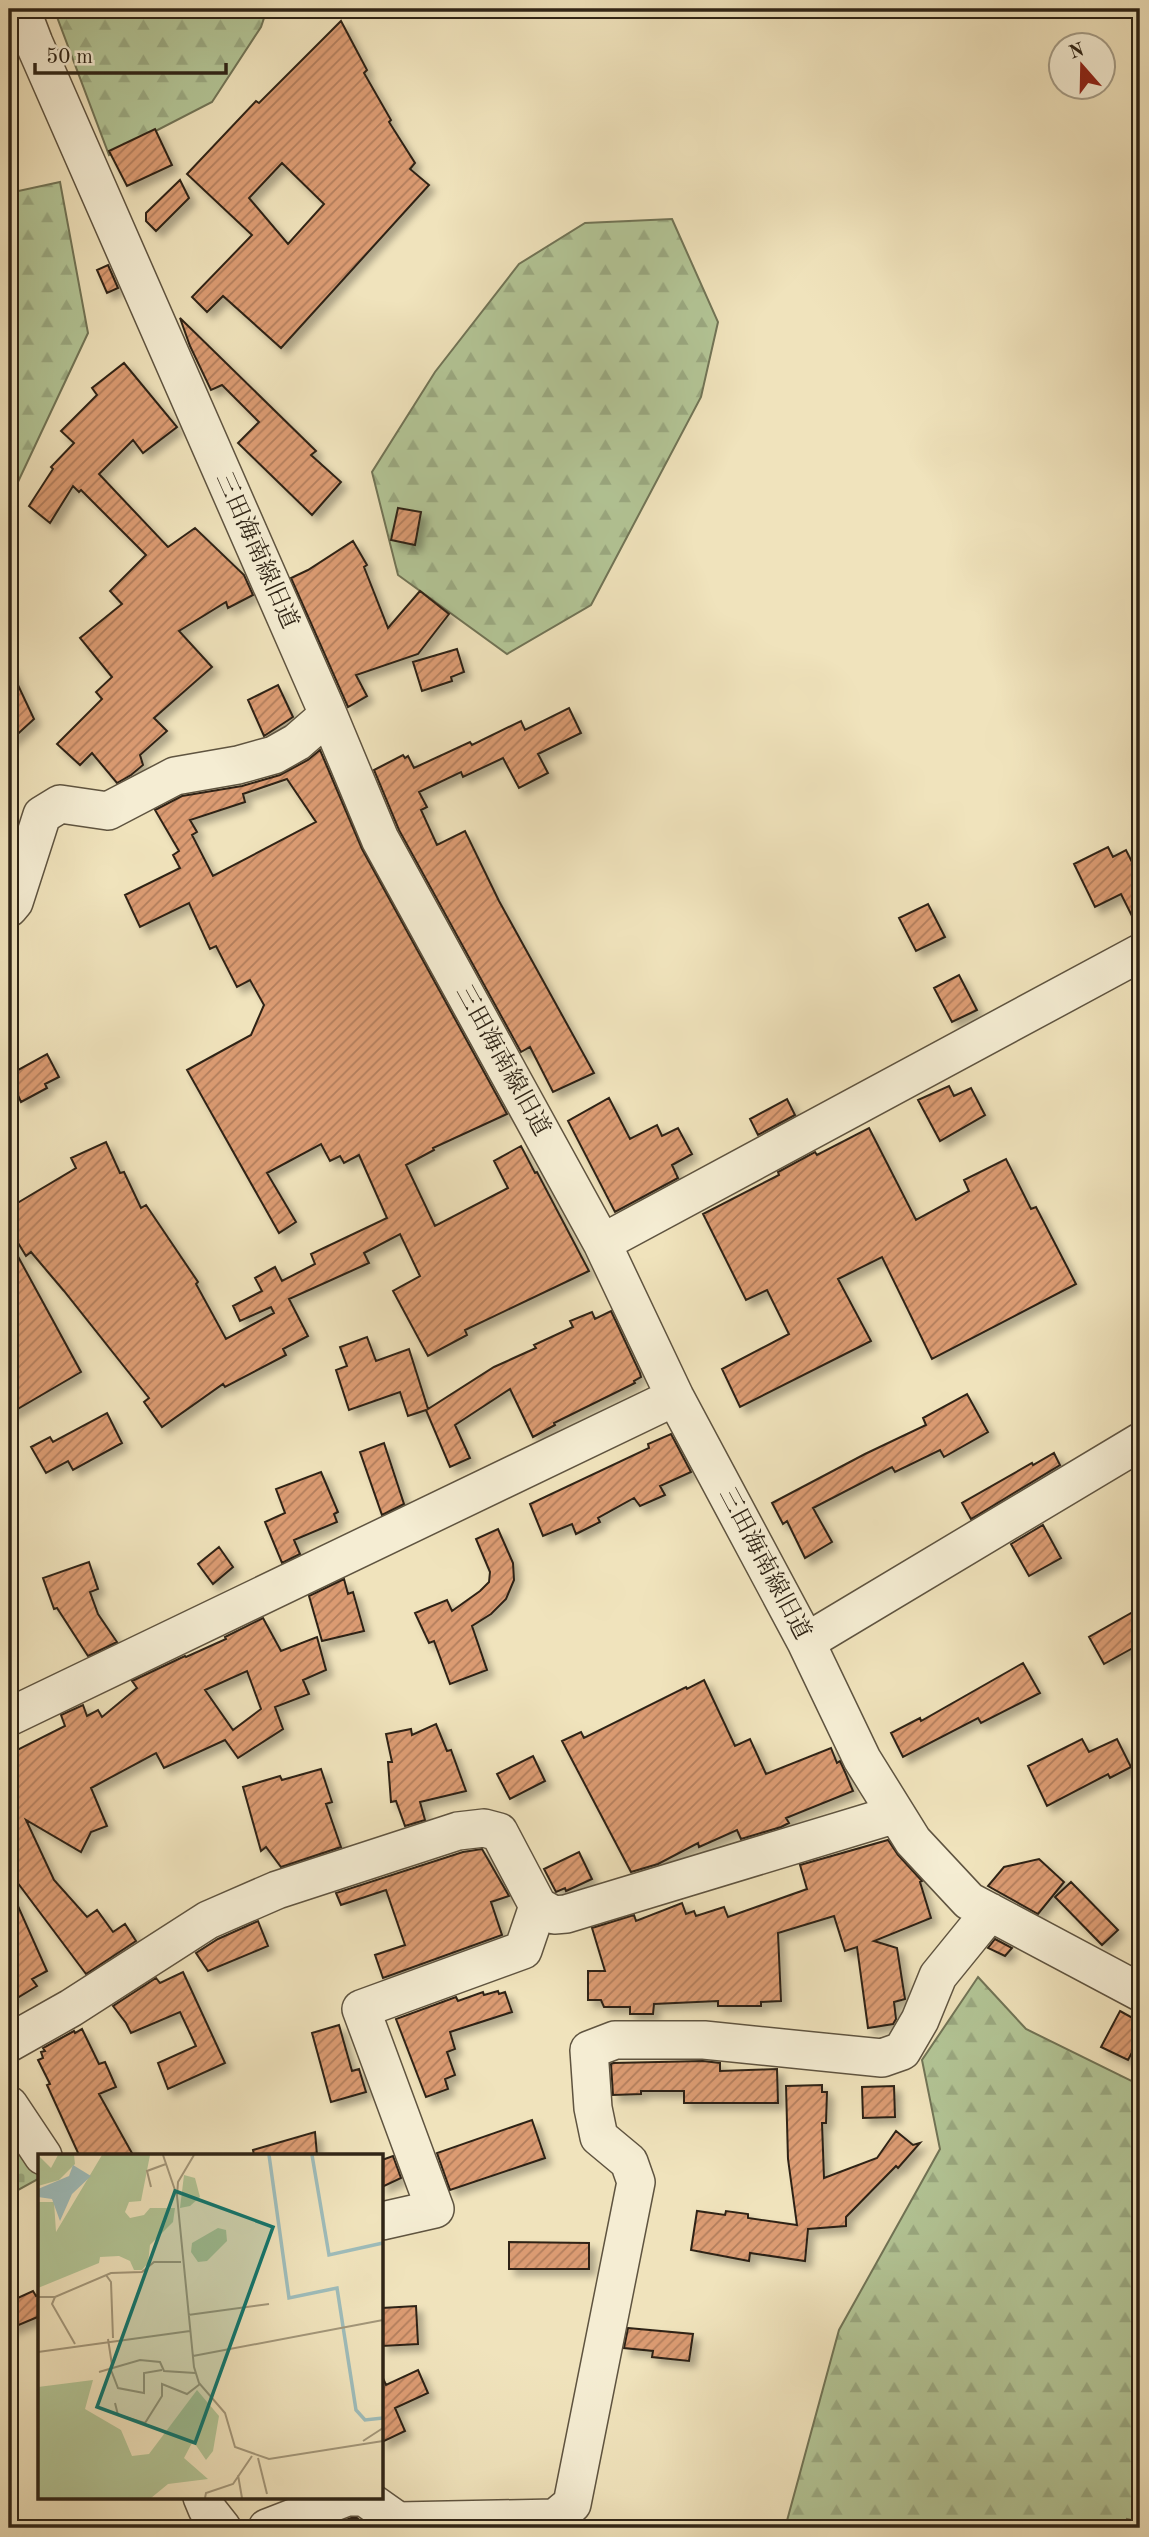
<svg xmlns="http://www.w3.org/2000/svg" width="1149" height="2537" font-family="'Old Standard TT','Noto Serif JP',serif">
<style>
.forest{fill:url(#forest-firs);stroke:#717456;stroke-width:2}
.cemetery{fill:url(#cemetery-stones);stroke:#717456;stroke-width:2}
.building{fill:url(#building-hatch);stroke:#2f2416;stroke-width:2;fill-rule:evenodd;filter:url(#shadow)}
.lines{fill:none;stroke-linecap:round;stroke-linejoin:round}
.minor-casing{stroke:#5f5440;stroke-width:40}
.minor{stroke:#f5edd3;stroke-width:37}
.labels{text-anchor:middle;dominant-baseline:central;stroke-width:5;stroke-linejoin:round;paint-order:stroke}
.street-label{font-size:24px;fill:#2f2416;stroke:#f5edd3}
.inset-river{fill:none;stroke:#9ebcba;stroke-width:3.5}
.inset-road{fill:none;stroke:#a3977a;stroke-width:2}
.view{fill:#0f766e;fill-opacity:0.15;stroke:#0f766e;stroke-width:3.5}
.inset-edge{fill:none;stroke:#2f2416;stroke-width:3.5}
</style>
<defs>
<pattern id="forest-firs" width="22" height="20" patternUnits="userSpaceOnUse" patternTransform="scale(1.75)"><rect width="22" height="20" fill="#b3c596"/><path d="M5 1l3.5 6h-7zM16 11l3.5 6h-7z" fill="#9aa981"/></pattern>
<pattern id="cemetery-stones" width="16" height="16" patternUnits="userSpaceOnUse" patternTransform="scale(1.75)"><rect width="16" height="16" fill="#b3c596"/><path d="M2 7V4a2 2 0 0 1 4 0v3zM10 15v-3a2 2 0 0 1 4 0v3z" fill="#9aa981"/></pattern>
<pattern id="building-hatch" width="6" height="6" patternUnits="userSpaceOnUse" patternTransform="scale(1.75)"><rect width="6" height="6" fill="#db9b72"/><path d="M-1 1l2-2M0 6l6-6M5 7l2-2" fill="none" stroke="#b27e5d"/></pattern>
<filter id="shadow"><feDropShadow dx="6" dy="6" stdDeviation="3.5" flood-color="#0004"/></filter>
</defs>
<rect width="100%" height="100%" fill="#f0e3bc"/>
<filter id="stains"><feTurbulence type="fractalNoise" baseFrequency=".00286" numOctaves="4"/><feColorMatrix values="0 0 0 0 .2 0 0 0 0 .09 0 0 0 0 .02 0 0 0 .5 -.17"/></filter>
<radialGradient id="worn" r=".72"><stop offset=".6" stop-color="#630" stop-opacity="0"/><stop offset="1" stop-color="#630" stop-opacity=".3"/></radialGradient>
<path class="forest" d="M54,9H267L261,27L212,102L109,155Z
M60,182L88,333L9,501V193Z
M672,219L718,322L701,397L591,605L507,654L398,575L372,472L435,372L519,264L585,223Z
M978,1977L1026,2029L1140,2085V2522L1127,2519L1126,2528H785L839,2330L940,2149L922,2060Z"/>
<path class="cemetery" d="M9,2122L40,2170V2178L9,2195Z"/>
<path class="building" d="M341,21L367,70L364,73L391,120L389,122L415,163L410,169L429,185L281,348L223,296L207,312L192,297L252,235L187,174L256,101L259,103ZM282,163L324,204L288,244L249,198Z
M155,129L172,165L127,186L109,151Z
M180,180L189,198L156,231L146,221V213Z
M108,265L118,288L107,293L97,270Z
M180,318L316,451L311,455L341,482L312,515L238,443L259,422L222,385L211,390L190,346Z
M124,363L177,427L143,453L133,440L99,474L168,547L195,528L244,575L253,595L228,608L226,602L179,631L212,667L154,718L167,731L140,755L143,765L131,775L117,783L92,753L80,765L57,744L102,699L96,692L112,677L80,638L122,604L110,591L146,555L81,490L79,492L73,486L50,523L29,506L53,469L51,467L74,443L61,431L97,395L92,388Z
M398,508L421,512L415,545L391,540Z
M353,541L367,565L364,567L388,628L420,591L449,614L418,654L356,675L367,696L348,707L291,578L308,570Z
M457,649L464,672L451,677L452,681L422,691L413,662Z
M9,666L34,719L9,742Z
M278,685L293,717L264,736L248,700Z
M569,708L581,733L538,754L548,773L519,788L503,758L463,777L461,772L419,792L427,807L421,810L437,845L465,831L499,901L594,1073L553,1092L530,1047L521,1052L399,830L374,770L403,755L405,758L408,756L414,768L470,742L472,745L521,721L525,730Z
M320,750L362,849L507,1114L433,1148L434,1150L406,1165L435,1226L508,1188L494,1161L521,1146L535,1173L537,1172L589,1271L465,1330L467,1335L428,1356L393,1291L420,1276L400,1234L364,1253L369,1263L289,1299L308,1336L283,1349L286,1355L225,1387L223,1384L162,1427L144,1402L149,1398L64,1291L31,1252L26,1256L9,1228V1208L76,1168L71,1158L106,1142L120,1173L124,1172L141,1208L146,1205L198,1282L196,1284L226,1339L274,1313L271,1307L240,1321L233,1306L262,1291L255,1278L275,1267L282,1281L315,1264L311,1254L387,1218L359,1155L344,1163L340,1156L330,1161L321,1144L267,1173L296,1222L279,1233L187,1070L251,1035L264,1005L250,980L237,987L216,946L210,949L189,903L140,927L125,895L180,868L173,855L179,851L155,810L182,796L242,786L280,775L308,760ZM287,779L316,822L213,876L192,835L197,832L190,820L245,802L243,794Z
M1108,847L1113,857L1126,850L1140,878V932L1121,894L1095,907L1074,864Z
M928,904L945,937L916,951L899,918Z
M959,975L977,1010L952,1022L934,988Z
M47,1054L59,1077L45,1084L47,1088L21,1102L9,1075Z
M949,1086L954,1096L971,1088L985,1115L940,1141L918,1100Z
M609,1098L630,1139L657,1125L662,1136L678,1128L692,1154L672,1165L678,1178L615,1212L568,1121Z
M787,1099L795,1115L758,1135L750,1119Z
M869,1128L916,1220L969,1191L964,1180L1006,1159L1031,1209L1036,1207L1076,1284L932,1359L882,1257L838,1279L871,1341L740,1407L722,1369L789,1334L767,1290L746,1300L703,1214L779,1175L778,1172L815,1152L817,1155Z
M9,1240L81,1372L9,1414Z
M611,1311L640,1373L641,1377L634,1381L635,1383L554,1423L555,1425L533,1437L510,1389L455,1425L470,1458L450,1467L426,1410L408,1416L400,1392L349,1410L336,1370L347,1366L340,1347L367,1337L376,1361L409,1349L428,1409L494,1367L536,1348L534,1345L573,1327L570,1321L592,1312L595,1319Z
M967,1394L988,1432L944,1457L940,1450L895,1472L892,1467L813,1508L832,1542L805,1558L787,1521L783,1524L772,1503L865,1454L926,1425L923,1418Z
M107,1413L122,1443L73,1470L68,1461L46,1473L31,1447L50,1437L53,1442Z
M671,1434L691,1472L660,1486L665,1495L640,1506L634,1498L598,1518L600,1522L576,1534L572,1524L543,1536L530,1504L649,1448L648,1444Z
M384,1443L404,1504L382,1515L360,1452Z
M1054,1453L1060,1465L971,1519L962,1503L1032,1463L1033,1465Z
M321,1472L338,1512L334,1514L337,1522L294,1540L300,1554L282,1563L265,1522L285,1513L276,1489Z
M1043,1525L1061,1558L1029,1576L1011,1544Z
M498,1529L513,1563L514,1580L506,1599L491,1614L472,1626L487,1670L450,1684L434,1641L429,1643L415,1613L447,1600L452,1611L480,1591L489,1582L490,1572L476,1539Z
M219,1547L233,1567L213,1584L198,1564Z
M89,1562L98,1589L90,1592L98,1614L117,1642L88,1656L57,1608L54,1609L43,1578Z
M344,1579L348,1594L353,1592L364,1631L322,1641L309,1596Z
M1140,1608V1644L1104,1664L1089,1637Z
M263,1618L281,1651L317,1637L326,1670L303,1680L309,1694L275,1707L283,1729L238,1758L225,1740L164,1768L156,1753L91,1788L107,1826L91,1832L81,1852L26,1820L54,1880L87,1917L97,1910L113,1932L125,1924L136,1941L86,1974L17,1882L9,1886L47,1971L32,1979L37,1986L9,2003V1754L65,1726L61,1715L83,1705L87,1716L98,1710L102,1717L137,1688L132,1681L185,1656L186,1657L226,1639L225,1637ZM247,1671L261,1709L233,1730L205,1690Z
M1023,1663L1040,1693L981,1723L978,1718L903,1757L891,1733L920,1718L921,1721Z
M704,1680L735,1746L750,1739L766,1774L831,1748L837,1763L840,1761L845,1772L853,1791L786,1818L789,1823L781,1827L741,1839L737,1830L699,1847L698,1843L658,1864L631,1872L562,1741L581,1732L584,1738L686,1687L687,1689Z
M436,1724L447,1751L451,1750L466,1791L420,1802L425,1820L405,1826L396,1801L391,1802L388,1762H392L386,1734L411,1729L412,1735Z
M1082,1739L1089,1752L1117,1739L1131,1767L1110,1778L1108,1774L1047,1806L1028,1766Z
M533,1756L545,1781L510,1799L497,1774Z
M321,1769L332,1802L326,1804L341,1847L281,1867L266,1847L261,1851L243,1787L280,1776L282,1780Z
M888,1840L898,1855L922,1881L920,1882L931,1918L874,1941L897,1948L905,1999L894,2002L896,2019L893,2024L868,2028L857,1947L845,1951L834,1916L778,1933L781,2001L761,2002V2006H718V2001L654,2004L653,2014H630V2007H604L601,2000H588V1971H605L592,1928L634,1915L636,1921L682,1903L686,1914L694,1911L696,1916L724,1907L728,1917L807,1889L800,1865Z
M482,1849L509,1896L491,1902L502,1935L383,1978L375,1955L405,1945L386,1890L341,1905L336,1893L463,1852Z
M579,1852L592,1879L566,1891L565,1888L556,1892L544,1869Z
M1039,1859L1064,1882L1038,1914L988,1886L1004,1867Z
M1071,1882L1118,1930L1102,1945L1055,1897Z
M258,1921L268,1946L208,1971L196,1953L218,1939Z
M995,1939L1012,1948L1005,1956L988,1948Z
M183,1972L225,2063L168,2089L158,2063L196,2046L180,2012L131,2033L126,2023L113,2006L156,1978L160,1983Z
M498,1991L499,1994L505,1992L512,2012L450,2032L455,2049L447,2052L455,2075L445,2079L448,2089L426,2097L396,2019L456,1997L458,2001L483,1992L484,1995Z
M1120,2011L1140,2022V2037L1128,2060L1101,2047Z
M339,2025L352,2071L359,2069L366,2092L331,2102L312,2033Z
M82,2029L99,2064L105,2062L116,2087L99,2094L133,2155H79L47,2085L50,2084L38,2060L43,2058L41,2052L45,2051L43,2048L74,2031L75,2033Z
M703,2061L720,2063V2071L777,2069L778,2103H684V2091H641V2094L613,2095L611,2064L613,2063Z
M822,2085V2092H827L826,2123H822L824,2178L877,2158L896,2131L913,2145L920,2143L898,2168L896,2166L846,2217V2226L808,2229L805,2261L750,2253L749,2261L691,2250L697,2211L725,2215L726,2211L748,2214V2218L797,2225L788,2159L786,2086Z
M894,2086L895,2117L863,2118L862,2087Z
M532,2120L545,2158L450,2190L437,2153Z
M315,2132L317,2155H254L253,2150Z
M393,2156L401,2178L382,2187V2160Z
M509,2242L589,2243V2269H509Z
M33,2291L36,2296L40,2294V2316L9,2329V2302Z
M416,2306L418,2344L382,2346V2308Z
M628,2328L693,2334L689,2361L652,2357L653,2351L624,2348Z
M418,2370L428,2393L395,2408L405,2431L382,2442V2376L386,2385Z
M351,2518H357L369,2528H324Z"/>
<g class="lines">
<g class="minor-casing">
<path id="minor" d="M21,9L34,43L325,707L380,839L602,1243L675,1397L806,1642L862,1759L913,1841L969,1901L1140,1992
M9,908L14,902L42,815L60,804L108,811L175,776L238,765L274,755L297,742L328,715
M602,1243L1140,953
M806,1642L1140,1442
M9,1717L675,1397
M9,2043L71,2008L208,1920L277,1890L458,1831L484,1828L499,1832L538,1906L554,1915L566,1914L896,1814
M9,2105L43,2156
M382,2221L435,2209L361,2009L523,1950L538,1906
M202,2497L207,2509L222,2528
M267,2528L347,2497H364L398,2521L555,2518L572,2504L636,2182L629,2162L599,2137L593,2108L589,2050L615,2040H704L882,2058L902,2051L920,2020L938,1976L990,1912"/>
</g>
<use href="#minor" class="minor"/>
</g>
<g class="labels">
<g class="street-label">
<text transform="translate(256 551) rotate(66)">三田海南線旧道</text>
<text transform="translate(502 1061) rotate(61)">三田海南線旧道</text>
<text transform="translate(764 1564) rotate(62)">三田海南線旧道</text>
</g>
</g>
<g transform="translate(38 2154)">
<rect width="345" height="345" fill="#f0e3bc"/>
<path d="M0,1L13,14L20,1H36L37,10L21,26L0,32ZM64,1H112L103,47L91,48L87,58L92,64L106,61L112,54H137L135,68L112,91L110,109L104,116H96L92,107L81,102L62,103L61,109L0,134V48H16L18,78ZM146,21L157,24L162,43L152,52L142,54ZM180,74L188,76L189,87L169,107L160,108L153,98L154,89ZM55,226L47,255L83,276L94,302L111,300L159,236L181,262L175,297L168,306L155,287L146,304L170,325L130,330L113,344H0V233Z" fill="#b3c596"/>
<path d="M35,11L53,22L34,40L22,67L14,45L0,43V35L31,22Z" fill="#9ebcba"/>
<path class="inset-river" d="M231,1L251,144L299,134L318,256L327,266L345,264M274,1L291,101L345,89"/>
<path class="inset-road" d="M125,1L139,42M156,1L140,28L139,42L156,213L161,229L187,259L197,293L231,305L345,287M113,33L109,17L128,10M68,121L73,128L75,184M0,143H17L73,119L104,118L116,108H143M17,143L14,150L37,190M150,161L231,150M70,185L74,211M0,198L152,177M155,202L345,166M73,216L80,234L106,239V219L124,216M61,218L102,206L122,208L126,217L157,219M77,249L80,261L107,269L124,242V230L149,240L162,230M325,287L345,274M220,304L229,340M200,321L204,344M167,344L168,339L195,330L214,302"/>
<path class="view" d="M137,37L235,73L157,289L59,253Z"/>
<rect width="345" height="345" class="inset-edge"/>
</g>
<rect width="1149" height="2537" fill="none" stroke="#f0e3bc" stroke-width="35"/>
<rect x="10" y="10" width="1128" height="2516" fill="none" stroke="#2f2416" stroke-width="3.5"/>
<rect x="18" y="18" width="1114" height="2502" fill="none" stroke="#2f2416" stroke-width="2"/>
<g transform="translate(1082 66) rotate(340)"><circle r="33" fill="#f5edd3" stroke="#a69d87" stroke-width="2"/>
<path d="M0-5L12 26L0 18L-12 26Z" fill="#8f2418"/>
<text y="-10" font-size="19" font-weight="bold" text-anchor="middle" fill="#2f2416">N</text>
</g>
<path d="M35 63v10h191v-10" fill="none" stroke="#2f2416" stroke-width="3.5"/>
<text x="46" y="63" font-size="21" fill="#2f2416" stroke="#f5edd3" stroke-width="5" paint-order="stroke">50 m</text>
<rect width="100%" height="100%" filter="url(#stains)"/>
<rect width="100%" height="100%" fill="url(#worn)"/>
</svg>
